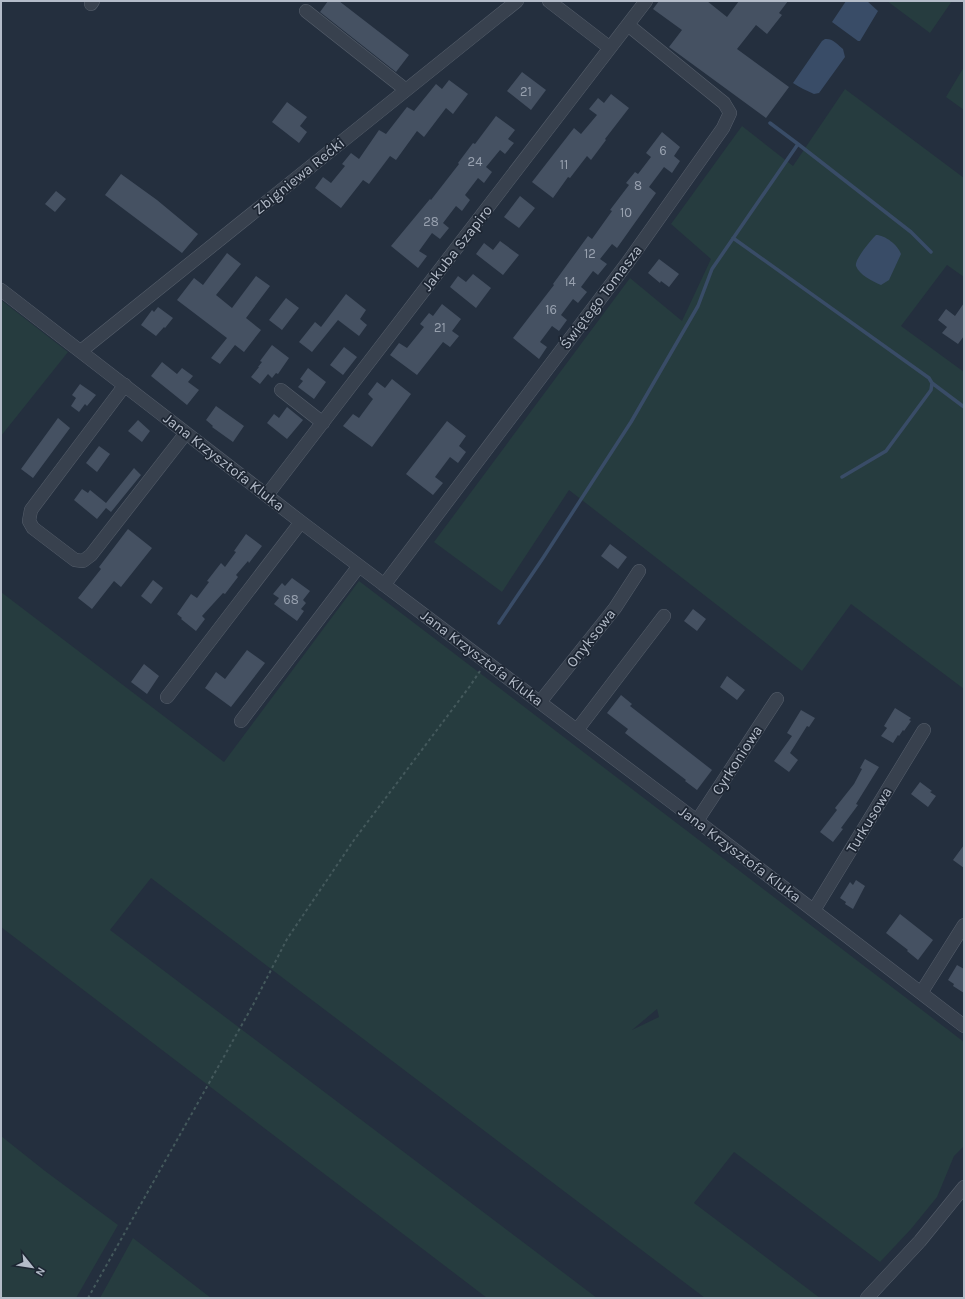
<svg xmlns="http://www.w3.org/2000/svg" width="965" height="1299" font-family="Karla,sans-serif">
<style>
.green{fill:#263c3f;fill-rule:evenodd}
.water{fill:#394c67}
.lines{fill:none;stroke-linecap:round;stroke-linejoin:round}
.stream{stroke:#394c67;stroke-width:3.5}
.building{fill:#455162}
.minor-casing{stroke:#565f6c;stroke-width:14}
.path{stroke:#44595c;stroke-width:2;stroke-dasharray:3 3;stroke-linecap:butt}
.minor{stroke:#38414e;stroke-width:13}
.labels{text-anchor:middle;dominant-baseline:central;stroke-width:3.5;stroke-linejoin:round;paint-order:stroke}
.number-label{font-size:13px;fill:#98a1af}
.street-label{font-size:15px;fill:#b4bcc9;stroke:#1d2633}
</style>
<rect width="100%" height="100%" fill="#242f3e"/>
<path class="green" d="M887,1H952L930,33Z
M964,67V110L946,97Z
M845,89L964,178V277L947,265L901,326L964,372V689L851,604L802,671L569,490L502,592L434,542L630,278L682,321L711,259L671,224L742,126L793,166Z
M1,300L68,352L1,436Z
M359,581L964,1042V1146L954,1156L937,1197L911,1229L880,1262L734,1152L694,1203L820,1298H705L151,878L110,930L597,1298H487L1,927V592L224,762ZM657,1009L659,1017L632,1030Z
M1,1136L45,1171L118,1225L76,1298H1Z
M133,1238L211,1298H100Z"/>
<path class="water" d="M846,1H867L878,11L860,41H858L832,22Z
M825,39C833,38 838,45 843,49L845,57L819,93L814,94C807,91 799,87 793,83L822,41Z
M876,235C885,235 898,245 901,254L889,280L881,285C874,282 859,275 856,266C854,260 871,240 876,235Z"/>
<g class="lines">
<path class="stream" d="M798,144L911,232L931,252
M733,238L929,378L932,383L931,390L886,451L842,477
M932,383L964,407
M499,623L543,558L631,422L698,306L712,269L798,144L770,123"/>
</g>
<path class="building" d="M328,1H339L409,55L396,72L320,12Z
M659,1H707L727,17L739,1H788L779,13L782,15L767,34L756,25L737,49L789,87L766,118L669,47L682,30L653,9Z
M522,72L546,90L531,110L507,91Z
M449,80L468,94L453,114L446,108L424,137L417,131L396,160L390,156L369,184L363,180L341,208L315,188L323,177L331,183L345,166L342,164L351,153L359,159L379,130L386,134L407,107L414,111L436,84L442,89Z
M611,94L629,108L605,139L606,140L591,160L587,156L570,178L568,177L553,198L532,182L574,128L581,134L597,115L589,109L598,98L604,103Z
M287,102L307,117L300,126L307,132L299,143L272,122Z
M496,116L515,130L508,139L514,143L505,154L500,150L486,167L492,172L484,183L478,178L465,195L470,200L462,211L456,206L443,223L449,228L440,239L432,233L419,251L427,256L418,268L391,246L430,199L431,200L459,164L458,163L473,143L475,144Z
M662,132L680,147L674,156L680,161L672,173L664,167L649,187L656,193L617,248L612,244L600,259L607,264L598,275L593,271L581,287L587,292L578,303L573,299L561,315L567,320L559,331L552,326L540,342L547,347L539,359L513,338L554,285L553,284L588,236L592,239L612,211L610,210L629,185L626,183L635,172L638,174L651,157L646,153Z
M121,174L157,200L198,234L182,253L105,195Z
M56,191L66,199L55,212L45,204Z
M520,196L535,208L519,228L504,217Z
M500,241L519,255L503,275L476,254L484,243L493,250Z
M227,253L241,264L216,295L232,308L256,276L270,286L246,318L261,330L244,352L235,345L220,364L211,358L227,338L177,300L194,278L203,285Z
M659,259L679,274L669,287L661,281L660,283L648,273Z
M473,274L491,288L476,308L450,287L458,276L466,282Z
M346,294L366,310L360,319L367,325L359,336L338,320L312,352L299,342L315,322L321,327Z
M286,298L299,308L282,330L269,320Z
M964,303V336L958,344L942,333L947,327L938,320L946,309L955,316Z
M442,304L461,319L452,331L459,336L450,347L443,342L417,375L390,355L399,343L407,348L424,327L420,324L429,313L433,316Z
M158,307L173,318L165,328L164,327L156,336L141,325L152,310L154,312Z
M272,345L289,358L278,374L276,373L272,378L268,374L260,384L251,377L259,367H258L262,362L260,361Z
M344,347L357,357L343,375L330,365Z
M162,362L177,374L182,368L193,376L188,382L199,390L187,405L151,376Z
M308,368L326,382L314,399L298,387L303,381L300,379Z
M392,379L411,394L372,447L343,426L353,414L359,418L373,399L368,394L377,382L385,388Z
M80,384L96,395L87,406L85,404L79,412L71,406L76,398L72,395Z
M216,406L244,426L233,442L212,427L213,426L206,420Z
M287,407L303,420L287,439L267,423L274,414L279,418Z
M58,418L70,428L33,478L21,469Z
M138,420L150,431L142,442L128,431Z
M447,421L466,436L459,446L466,452L458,463L450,457L435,477L443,483L433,495L406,474Z
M99,446L110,454L97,472L86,463Z
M134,468L141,475L111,512L106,508L97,519L74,500L82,489L88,493L90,490L106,503Z
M128,529L152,548L121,587L114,581L92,609L78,598L101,569L99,567Z
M246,534L262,546L249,563L248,561L236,575L238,577L225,594L223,593L202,616L205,619L196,631L181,619L182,618L177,614L191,594L197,598L209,582L207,581L221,563L225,567L236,552L234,551Z
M610,544L627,557L618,569L601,556Z
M292,578L310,591L303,600L306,603L301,609L304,611L297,621L274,604L279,598L273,594L282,583L285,586Z
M153,580L163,588L151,604L141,596Z
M693,609L706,619L697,631L684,621Z
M247,650L265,663L231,707L205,688L216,672L225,679Z
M144,664L159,676L147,694L131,682Z
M727,676L745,690L737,700L720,687Z
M621,695L632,704L630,706L712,770L697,790L685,781L686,780L625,733L628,729L607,713Z
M895,708L911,718L909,720L911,721L904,731L903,730L899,736L898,735L893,743L881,736L887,728L884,726Z
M801,710L815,718L809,727L807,726L790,753L798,760L789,772L774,761L792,736L787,733Z
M865,759L879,767L856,804L858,805L841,828L843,829L833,842L820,832L837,810L835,808L854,784L862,769L860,768Z
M920,782L932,791L930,792L936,796L928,807L911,794Z
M964,845V868L953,860Z
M856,880L865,886L853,909L845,904L846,902L840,898L850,882L853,885Z
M900,914L933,940L918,960L907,951L908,950L886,933Z
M957,965L964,969V993L953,986L954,984L948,980Z"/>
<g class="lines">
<g class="minor-casing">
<path id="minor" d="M549,1L610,48
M91,4L93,1
M306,11L406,90
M1,290L301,522L697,821L964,1026
M81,351L517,1
M125,385L31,510L29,521L33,528L75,560L83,561L91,555L186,433
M281,390L323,423
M267,495L646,1
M384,585L628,262L723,128L730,113L724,103L628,25
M167,697L301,522
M540,702L615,608L639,571
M241,721L359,566
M577,730L664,616
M697,821L777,699
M814,910L924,730
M921,993L964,925
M867,1298L920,1241L964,1187"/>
</g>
<path class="path" d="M88,1298L253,1005L287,939L354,840L470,686L480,671"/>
<use href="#minor" class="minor"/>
</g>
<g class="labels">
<g class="number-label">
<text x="526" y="91">21</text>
<text x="663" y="150">6</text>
<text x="475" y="161">24</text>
<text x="564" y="164">11</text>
<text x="638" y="185">8</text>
<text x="626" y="212">10</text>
<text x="431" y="221">28</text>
<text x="590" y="253">12</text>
<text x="570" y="281">14</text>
<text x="551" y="309">16</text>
<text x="440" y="327">21</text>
<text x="291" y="599">68</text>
</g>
<g class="street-label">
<text transform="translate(299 176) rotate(-39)">Zbigniewa Rećki</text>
<text transform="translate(457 248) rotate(-52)">Jakuba Szapiro</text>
<text transform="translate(601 297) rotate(-53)">Świętego Tomasza</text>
<text transform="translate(224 462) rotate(38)">Jana Krzysztofa Kluka</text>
<text transform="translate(591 638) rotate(-52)">Onyksowa</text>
<text transform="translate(482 658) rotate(37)">Jana Krzysztofa Kluka</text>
<text transform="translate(737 760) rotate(-57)">Cyrkoniowa</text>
<text transform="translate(869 820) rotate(-59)">Turkusowa</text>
<text transform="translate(740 854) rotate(37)">Jana Krzysztofa Kluka</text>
</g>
</g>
<rect width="965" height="1299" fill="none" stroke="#b4bcc9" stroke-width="4"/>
<g transform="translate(32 1267) rotate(120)" stroke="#1d2633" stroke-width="3" paint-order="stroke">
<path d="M0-3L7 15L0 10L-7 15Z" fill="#b4bcc9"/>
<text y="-6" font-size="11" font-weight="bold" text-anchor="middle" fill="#b4bcc9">N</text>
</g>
</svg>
